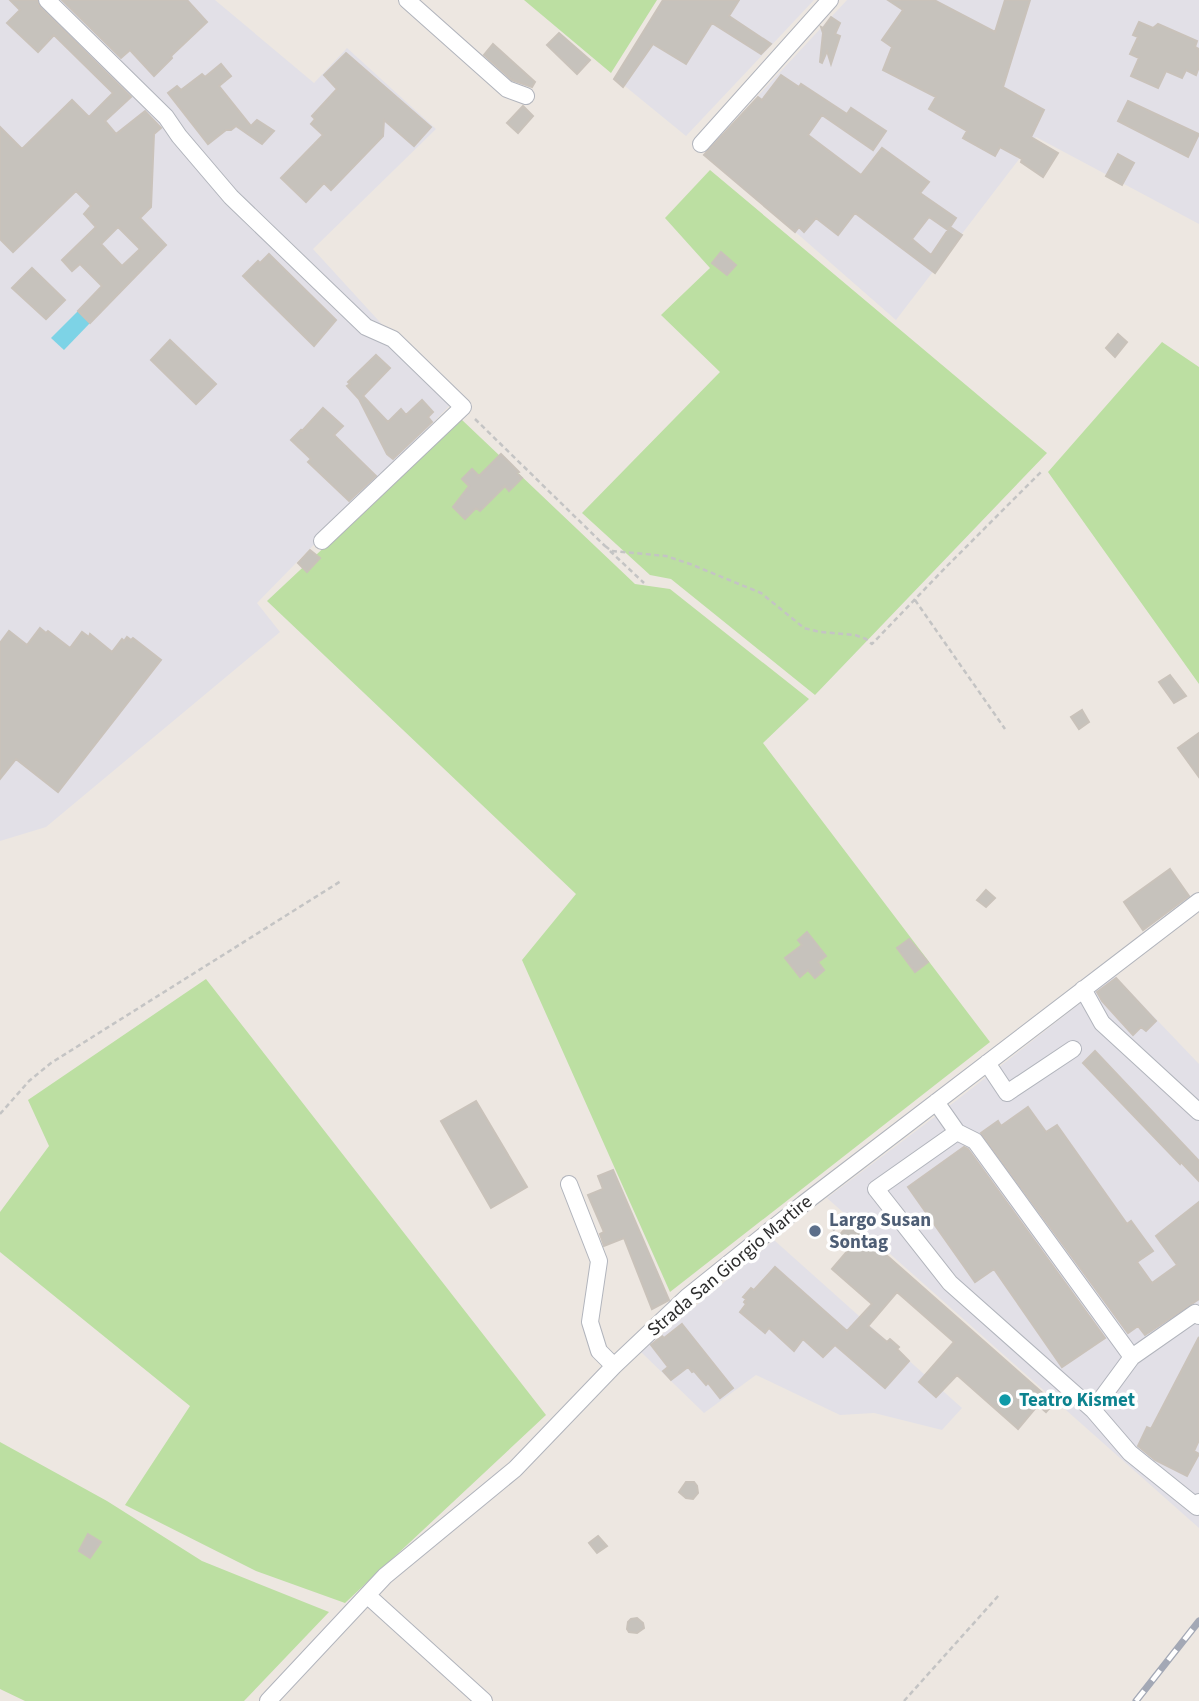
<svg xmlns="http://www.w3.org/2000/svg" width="1199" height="1701" font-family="'Source Sans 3',sans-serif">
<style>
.industrial{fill:#e2e0e7}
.green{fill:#bcdfa2}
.water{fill:#7dd3e6}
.building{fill:#c6c2bc;stroke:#c9c2ba;stroke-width:2;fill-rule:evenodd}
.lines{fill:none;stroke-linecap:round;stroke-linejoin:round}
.minor-casing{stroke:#b1b4bc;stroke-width:18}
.path{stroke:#c4c4c4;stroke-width:2.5;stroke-dasharray:5 3.5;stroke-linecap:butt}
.minor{stroke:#fff;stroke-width:16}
.rail-casing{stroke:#a3a8b5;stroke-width:7}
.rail{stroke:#fff;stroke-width:4.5;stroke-dasharray:13;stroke-linecap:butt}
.service-dot{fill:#5c6f8a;stroke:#fff;stroke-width:2.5}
.culture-dot{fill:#0f9aa8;stroke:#fff;stroke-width:2.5}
.labels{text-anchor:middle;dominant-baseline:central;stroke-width:7;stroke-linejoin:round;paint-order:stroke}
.service-label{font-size:19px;font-weight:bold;fill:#4e5e75;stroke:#fff;text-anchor:start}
.street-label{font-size:19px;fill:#2d2d2d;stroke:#fff}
.culture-label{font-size:19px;font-weight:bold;fill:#0d838f;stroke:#fff;text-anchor:start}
</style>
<rect width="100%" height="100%" fill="#ede7e1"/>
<path class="industrial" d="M0,0H215L314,83L347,48L436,129L313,249L453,402L257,603L280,632L46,827L0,841Z
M665,0H814L686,136L615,78Z
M847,0H1199V224L1036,137L896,320L705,153Z
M1115,976L1199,1064V1528L827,1198L957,1100Z
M774,1240L962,1408L942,1430L874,1413L840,1415L756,1375L704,1413L641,1352Z"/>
<path class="green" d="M524,0H657L611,73Z
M710,170L1047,453L815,695L671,579L650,575L582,513L720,372L661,315L710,268L665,218Z
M1162,342L1199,367V684L1048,472Z
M461,419L635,584L670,589L809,699L763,743L990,1042L670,1292L522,960L576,894L267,601Z
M206,979L546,1415L345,1603L256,1571L125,1505L190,1406L0,1252V1212L49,1146L28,1100Z
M0,1442L107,1501L202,1561L329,1612L244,1701H25L0,1689Z"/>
<path class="water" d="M78,311L90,323L64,350L51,338Z"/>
<path class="building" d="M10,0H37L40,7L131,97L105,121L116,134L145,111L161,128L154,134L151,207L140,218L166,245L90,323L78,311L102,286L80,264L72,271L62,260L96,227L84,214L91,206L76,191L13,252L0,239V127L22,149L72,100L89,117L113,93L54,35L38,52L7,23L20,10ZM118,227L140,249L122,266L101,244Z
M62,0H187L207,22L171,56L172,58L154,76L130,50L121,58Z
M663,0H739L729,16L771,44L761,54L712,23L686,64L653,44L623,87L614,79Z
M888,0H934L995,32L1005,0H1030L1003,87L1044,110L1031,137L1058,153L1043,177L1021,162L1022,159L1000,147L995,156L963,138L967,131L929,109L936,97L883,70L892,47L882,40L903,10Z
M831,17L840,23L835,34L840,36L831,64L827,51L822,63L820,62L823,33L821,27L823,28Z
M1139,22L1153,28L1158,24L1197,41L1195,47L1199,49V67L1196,75L1186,70L1182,78L1166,71L1158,88L1131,76L1139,58L1130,54L1138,37L1133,35Z
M559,33L590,60L577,74L547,45Z
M493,44L535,82L532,87L512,80L484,55Z
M346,53L431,127L414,146L384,120L383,136L331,190L324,183L306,202L281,178L323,135L311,124L315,119L312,116L337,89L324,75Z
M221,64L231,76L219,86L251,126L257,120L274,131L262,144L236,126L231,130H226L208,144L168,93L177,86L181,90L202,74L205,77Z
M781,75L799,87L801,84L847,114L851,108L886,131L873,150L822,115L808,135L861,175L882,148L929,182L920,193L956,218L948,230L929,217L912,239L931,255L950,227L962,235L935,273L855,213L838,235L816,218L804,232L799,227L795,232L704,155L758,97L762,100Z
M1128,101L1199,134L1188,157L1118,121Z
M523,106L533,116L518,133L507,123Z
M1118,154L1134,163L1122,185L1106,176Z
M721,252L736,265L727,275L712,263Z
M269,254L336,320L314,346L243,276L258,261L260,263Z
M32,268L65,300L46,319L12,288Z
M1118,334L1127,342L1115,357L1106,348Z
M170,340L216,384L196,404L151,360Z
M376,355L390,368L363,396L388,422L401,409L406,415L422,400L433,412L428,417L432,422L393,459L387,454L359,399L347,386L350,384L348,382Z
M323,408L343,426L334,435L376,476L349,501L308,462L311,459L291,440L301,430L302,431Z
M501,454L519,472L517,473L522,478L509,491L505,486L480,511L476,508L465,519L453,507L469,486L462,479L472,469L479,476Z
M310,550L320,558L307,572L298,563Z
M40,628L46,633L48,631L70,648L82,632L89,637L90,634L112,652L122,639L124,641L127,637L131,640L133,638L161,660L58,792L16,759L0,779V643L9,631L27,645Z
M1170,675L1186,696L1174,703L1159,682Z
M1082,710L1089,722L1079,729L1071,717Z
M1199,733V777L1178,748Z
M1170,869L1189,896L1143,930L1124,902Z
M986,890L995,898L986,907L977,900Z
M807,932L826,956L818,962L824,970L815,978L808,970L800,977L785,958L802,945L798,940Z
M909,939L928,962L915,972L897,948Z
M1116,978L1156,1021L1146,1031L1141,1027L1133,1035L1102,1001L1097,992Z
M1095,1051L1199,1161V1181L1181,1162L1180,1164L1083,1063Z
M476,1101L527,1187L491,1208L441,1121Z
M1028,1107L1046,1132L1057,1125L1127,1224L1131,1221L1153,1251L1137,1262L1152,1283L1177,1265L1156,1236L1199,1202V1299L1145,1335L1138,1326L1128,1333L981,1133L998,1121L1001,1126Z
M964,1147L968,1149L1105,1338L1062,1367L994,1269L975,1282L908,1187Z
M613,1170L669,1300L652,1309L624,1238L604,1246L600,1234L604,1232L588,1195L603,1189L598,1176Z
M850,1223L1054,1403L1046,1412L1038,1405L1018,1429L957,1375L936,1397L919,1382L954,1342L897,1292L868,1326L887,1342L890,1339L899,1347L897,1349L909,1361L885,1388L835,1345L823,1357L803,1339L794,1351L769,1328L765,1333L740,1312L746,1304L744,1302L746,1299L743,1297L751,1288L754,1290L775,1267L847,1331L872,1304L832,1269L850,1248L838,1237Z
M682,1324L733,1388L720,1398L708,1383L706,1385L694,1371L692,1372L688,1367L671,1380L663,1371L668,1367L651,1345L662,1336L664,1338Z
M1199,1337V1440L1194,1451L1199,1454L1187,1476L1155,1460L1138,1446L1147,1427L1151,1429Z
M686,1482H694L697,1486L698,1493L693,1499L686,1498L679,1492Z
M88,1534L101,1542L90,1558L79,1551Z
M598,1536L607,1546L597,1553L589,1543Z
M637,1618L643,1623L644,1628L637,1633L629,1632L627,1629L628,1622L631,1619Z"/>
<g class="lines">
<g class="minor-casing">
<path id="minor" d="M47,0L166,117L179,136L231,197L366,327L393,339L463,407L322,541
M407,0L507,89L526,96
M701,144L830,0
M1083,989L1102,1023L1199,1112
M987,1063L1007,1093L1073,1049
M936,1102L957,1132L975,1141L1132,1357
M957,1132L876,1189L950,1283L1093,1410L1130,1453L1197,1507L1199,1502
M569,1184L599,1261L590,1322L599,1351L614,1366
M1093,1410L1132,1357L1195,1313L1199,1316
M367,1595L484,1701
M268,1701L385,1576L515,1469L614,1366L687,1297L803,1204L1199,901"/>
</g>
<path class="path" d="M475,419L605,546
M605,546L612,551L666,556L690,564L761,593L804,628L820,632L855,635L866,639L872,644L947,566L1041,472
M610,551L644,583
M915,600L1005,729
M0,1114L29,1081L51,1063L341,881
M831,1227L852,1246
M904,1701L999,1595"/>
<use href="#minor" class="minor"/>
<g class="rail-casing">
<path id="rail" d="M1136,1701L1199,1621"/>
</g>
<use href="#rail" class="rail"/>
</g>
<circle class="service-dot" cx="815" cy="1231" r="7"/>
<circle class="culture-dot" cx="1005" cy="1400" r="7"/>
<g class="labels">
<g class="service-label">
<text x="829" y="1220">Largo Susan<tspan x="829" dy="22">Sontag</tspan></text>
</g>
<g class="street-label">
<text transform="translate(730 1266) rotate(-40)">Strada San Giorgio Martire</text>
</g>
<g class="culture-label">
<text x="1019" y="1400">Teatro Kismet</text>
</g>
</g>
</svg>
